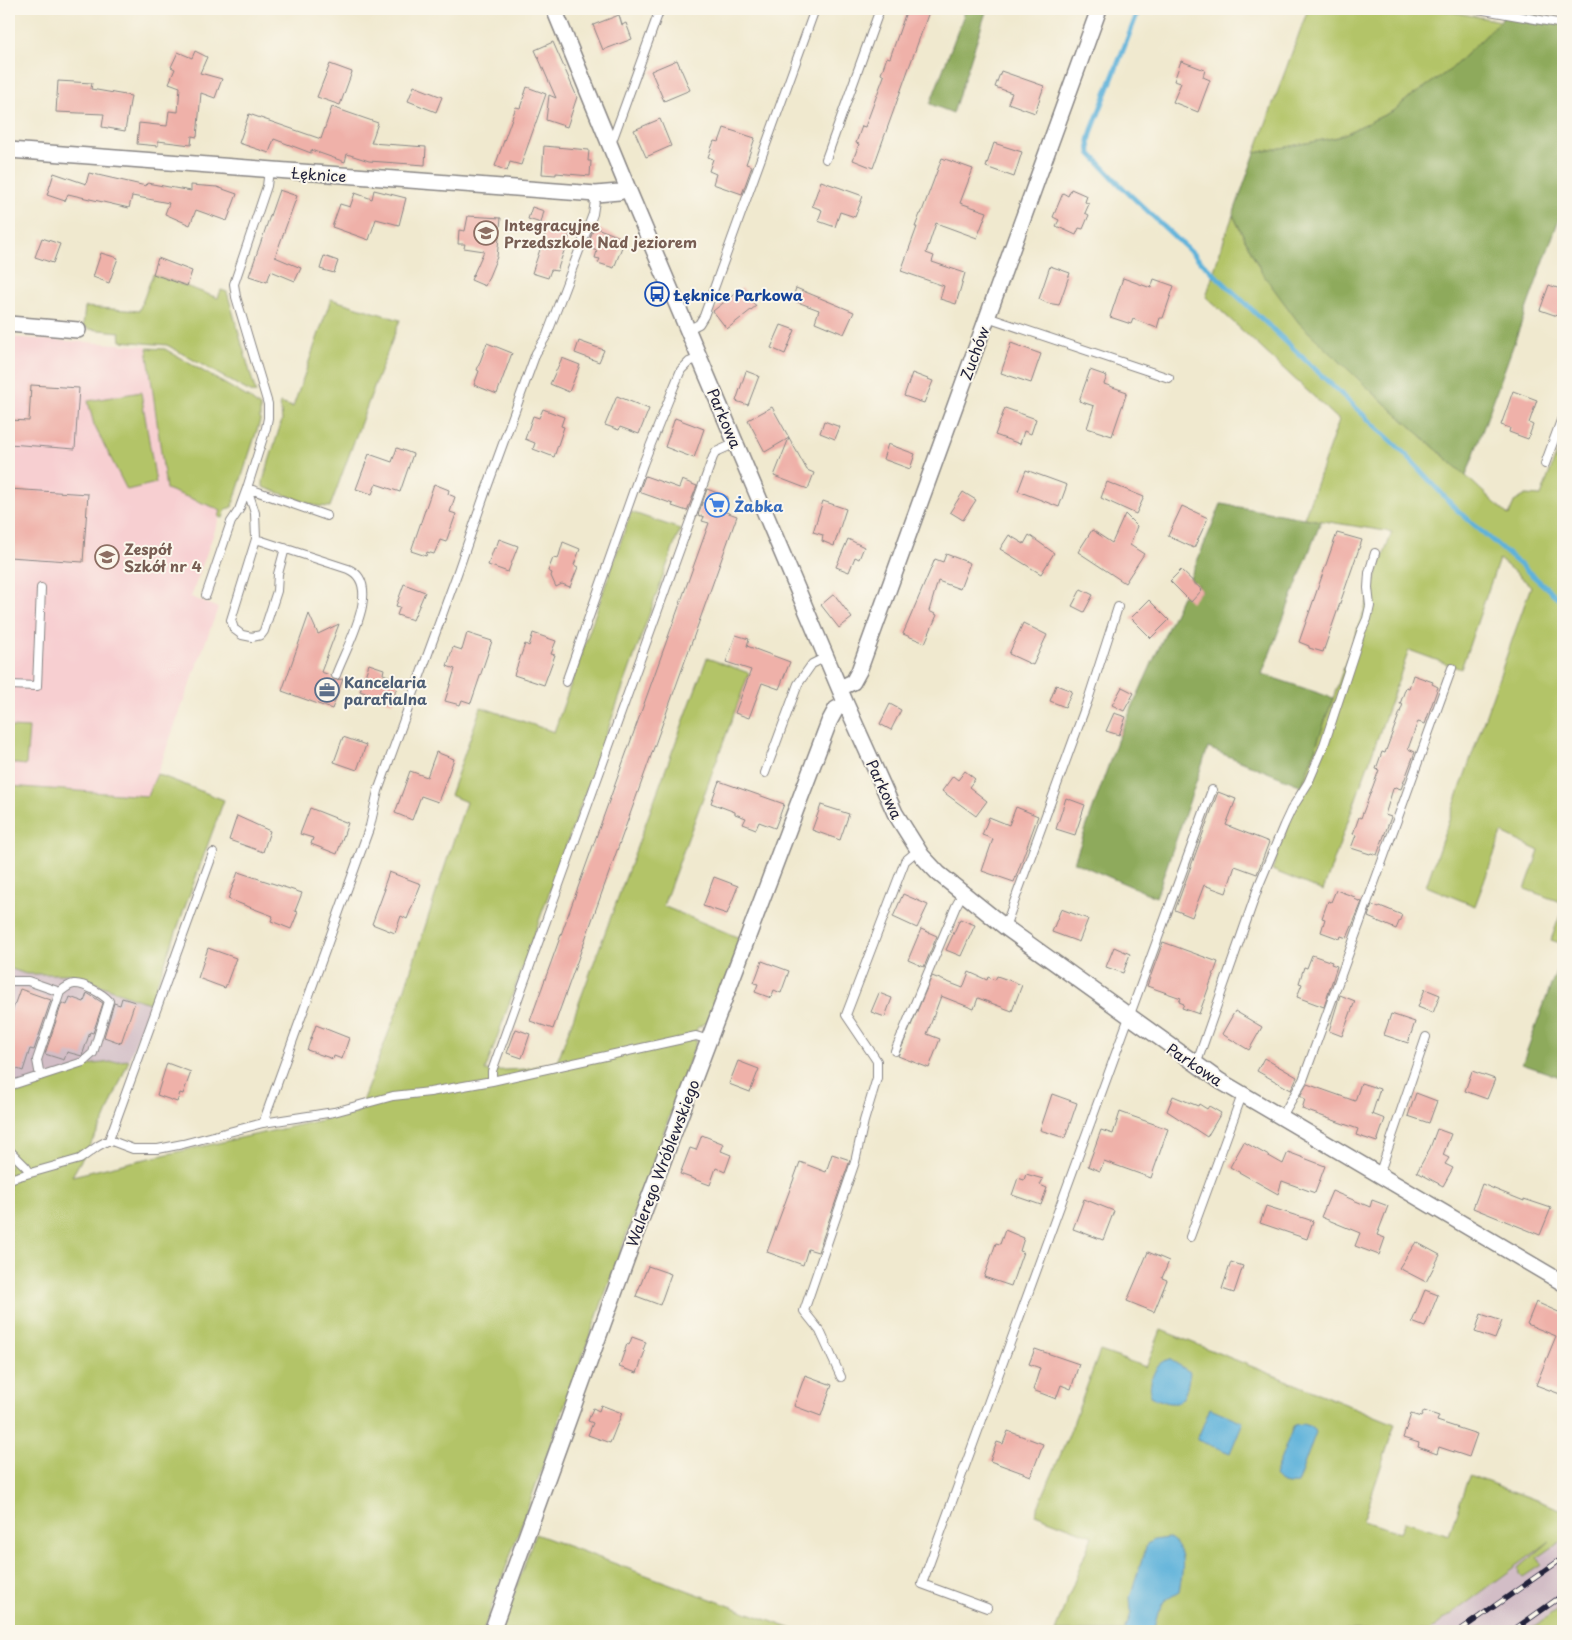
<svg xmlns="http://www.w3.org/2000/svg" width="1572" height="1640" font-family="'Playpen Sans',sans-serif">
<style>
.built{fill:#f7cfd1}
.industrial{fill:#d2bdc6}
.green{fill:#b3c467;stroke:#6a7351}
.forest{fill:#8eaa5c;stroke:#58664c}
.water{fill:#5eb2da;stroke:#406a8a}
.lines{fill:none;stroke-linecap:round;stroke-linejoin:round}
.stream{stroke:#5eb2da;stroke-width:5}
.building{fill:#efb1a9}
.service-casing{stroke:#898685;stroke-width:10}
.minor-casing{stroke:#898685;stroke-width:18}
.service{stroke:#fff;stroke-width:8}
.minor{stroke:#fff;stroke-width:15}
.rail-casing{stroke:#22223b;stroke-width:5.5}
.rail{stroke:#fbf7ec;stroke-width:4;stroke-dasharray:11;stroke-linecap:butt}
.labels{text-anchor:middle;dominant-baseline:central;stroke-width:4;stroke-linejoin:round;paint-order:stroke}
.street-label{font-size:15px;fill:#22223b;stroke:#fbf7ec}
.education-label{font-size:15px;font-weight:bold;fill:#785e54;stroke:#fbf7ec;text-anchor:start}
.transit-label{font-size:15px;font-weight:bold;fill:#164399;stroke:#fbf7ec;text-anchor:start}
.shop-label{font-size:15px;font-weight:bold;fill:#366cbe;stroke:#fbf7ec;text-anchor:start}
.service-label{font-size:15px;font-weight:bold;fill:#4e5e75;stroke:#fbf7ec;text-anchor:start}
</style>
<rect width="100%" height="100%" fill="#fbf7ec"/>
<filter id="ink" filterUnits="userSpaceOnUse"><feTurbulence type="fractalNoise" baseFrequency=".02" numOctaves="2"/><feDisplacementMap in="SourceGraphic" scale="10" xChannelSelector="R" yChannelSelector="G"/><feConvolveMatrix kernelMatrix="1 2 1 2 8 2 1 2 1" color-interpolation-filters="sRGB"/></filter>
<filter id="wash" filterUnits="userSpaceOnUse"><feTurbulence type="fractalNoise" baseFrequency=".0096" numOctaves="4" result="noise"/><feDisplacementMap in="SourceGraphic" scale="20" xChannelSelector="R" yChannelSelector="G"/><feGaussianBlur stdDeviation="1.12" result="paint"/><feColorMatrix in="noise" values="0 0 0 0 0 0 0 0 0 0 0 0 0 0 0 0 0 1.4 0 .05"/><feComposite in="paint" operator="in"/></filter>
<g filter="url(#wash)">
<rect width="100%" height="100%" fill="#f0e9cf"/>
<path class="built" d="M9,337L146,346L166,489L222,510L191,597L218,608L157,774L147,796L9,786Z"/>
<path class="industrial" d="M9,968L26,974H72L136,999L150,1003L129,1060L94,1064L9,1089Z
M1563,1531V1607L1528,1631H1429Z"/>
<path class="green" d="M1308,9H1435L1501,21L1450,70L1406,100L1395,110L1338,137L1255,153Z
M1233,215L1262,273L1369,389L1466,476L1509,516L1514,502L1526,495L1541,496L1563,436V903L1525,889L1539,851L1502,833L1475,906L1426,886L1531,586L1499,559L1461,669L1409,650L1323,891L1272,870L1392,532L1304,518L1339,420L1206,297L1221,248Z
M153,274L218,298L221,290L227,292L256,393L250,392L167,345L121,341L120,332L89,329L83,326L85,307L139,311Z
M331,299L400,320L374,387L330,507L316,506L263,487V481L282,420L280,403L293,407Z
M147,348L165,349L249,398L260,407V421L232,507L226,509L223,518L219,517L221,510L166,489Z
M141,392L156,483L127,490L94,425L88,401Z
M631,512L680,529L485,1071L524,1069L557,1062L707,658L749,673L663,906L742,939L711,1020L697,1028L694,1040H697L483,1631H9V1089L94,1064L129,1060L104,1121L72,1176L127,1163L358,1112L400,1003L466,802L450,795L481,707L554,732Z
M9,727L29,728L26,765L9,763Z
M157,774L224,800L150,1003L136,999L72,974H26L9,968V786L147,796Z
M1563,907V944L1551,940Z
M1161,1330L1395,1424L1363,1521L1400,1532L1405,1521L1449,1535L1469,1475L1563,1510V1540L1537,1558L1541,1565L1523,1577L1520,1574L1519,1568L1550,1541L1429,1631H1055L1092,1536L1035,1514L1068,1437L1100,1351L1146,1367Z
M535,1534L792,1629L798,1631H501Z
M1563,1607V1631H1528Z"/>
<path class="forest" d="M966,9H987L953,113L930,104Z
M1506,10L1563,21V208L1466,476L1369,389L1299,323L1262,273L1233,215L1255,153L1338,137L1395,110L1406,100L1450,70L1501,21Z
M1221,504L1321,521L1262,674L1333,698L1302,786L1208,748L1156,897L1074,862L1117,741L1183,594L1191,601L1202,590L1190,578Z
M1563,952V1078L1522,1064Z"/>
<path class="water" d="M1169,1359L1190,1372C1185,1404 1180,1410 1150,1396C1150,1380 1153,1365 1169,1359Z
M1210,1408L1243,1422L1230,1453L1197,1440Z
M1302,1424L1309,1426L1316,1432L1297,1484C1288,1485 1279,1483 1274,1476L1294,1425Z
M1168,1538C1189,1550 1182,1572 1179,1592L1164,1601L1158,1613L1153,1631H1125L1131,1613L1130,1597L1147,1544L1153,1540Z"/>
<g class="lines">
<path class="stream" d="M1139,9L1092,130L1089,141L1090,153L1123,188L1406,455L1455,508L1563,602"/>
</g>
<g id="blocks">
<path class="building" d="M907,9H930L873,168L853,160L859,144L856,143L862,126L865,127L884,76L881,74L887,57L890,58Z
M619,15L622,25L626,23L632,39L603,50L593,25Z
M553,42L577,97L567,127L546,120L549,95L556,98L535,50Z
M195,51L207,57L200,73L222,79L215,98L201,93L197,137L192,136L191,145L158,141V146L137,144L139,123L167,126L169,111L178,112L180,87L169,83L175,69L171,67L178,52L192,58Z
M677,60L690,90L664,101L651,71Z
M1181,61L1205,70L1203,77L1210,80L1198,112L1173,102L1181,83L1174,81Z
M330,64L352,72L340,105L317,97Z
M1001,71L1044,86L1035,113L1008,103L1012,93L995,87Z
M58,81L92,83L91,89L131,96L125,131L102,127L104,114L56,112Z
M414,86L442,97L436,112L408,101Z
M527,87L546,94L521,165L510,162L507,171L495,166L516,107L520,108Z
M332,107L378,123L371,143L426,147L425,165L369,161L347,154L345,162L311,150V153L274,139L269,153L239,143L249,114L321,139Z
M660,119L671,146L646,157L634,130Z
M724,128L755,138L746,164L752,166L742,194L713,184L716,174L709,171L713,159L708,157L714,141L719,142Z
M994,143L1022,152L1014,177L986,167Z
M544,146L589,150L588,161H591L590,176L556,173V175L542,174Z
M942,158L973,169L960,203L987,212L977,238L936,223L926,253L934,256L932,262L965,273L956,304L940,299L944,286L901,271L917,227H915L920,214H921Z
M54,173L86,184L89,173L146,186L147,183L191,191V185L217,187L237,194L227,221L196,210L190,225L165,214L169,203L132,196L129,208L68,194L65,201L47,195Z
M821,181L863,196L855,217L840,212L835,227L818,221L822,210L812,206Z
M1071,189L1087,196L1085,202L1089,204L1085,213L1089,215L1083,229L1079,228L1076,235L1056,226L1059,220L1053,217L1063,193L1068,196Z
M279,190L297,196L275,257L301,268L295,281L271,271L267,282L249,276Z
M374,190L406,198L399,225L376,219L369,240L332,227L340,204L350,207L355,193L372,199Z
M532,207L544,211L541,223L528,219Z
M468,216L501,218L497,257L485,286L471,280L484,251L464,248L465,244H458L459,230L465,231Z
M548,226L570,234L557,271L551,270L548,278L532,273Z
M594,227L625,239L614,268L598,263L600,259L595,258L597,251L587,247Z
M42,238L60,244L53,263L35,257Z
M101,253L118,258L109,283L93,277Z
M324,256L338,261L334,273L320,269Z
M158,258L192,271L187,286L153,274Z
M1050,266L1070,273L1059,305L1047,303L1039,299Z
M1123,278L1151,288L1154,279L1174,286L1163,318H1160L1157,328L1133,319L1131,324L1110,317Z
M1549,285L1563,290V318L1540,310Z
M742,288L756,306L727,329L713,311Z
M796,288L854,312L844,334L815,322L819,310L792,300Z
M781,325L795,330L785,354L771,348Z
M579,341L604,350L599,362L575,353Z
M487,343L512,353L497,394L474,385L479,371L477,370Z
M1011,343L1041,354L1031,383L1001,373Z
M562,358L580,365L569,392L550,384Z
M1090,370L1107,376L1104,384L1127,392L1112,436L1087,428L1094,406L1079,401Z
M746,371L759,376L748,405L736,401Z
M912,373L933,381L924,403L904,396Z
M31,385L79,388L75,449L9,444V420L29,421Z
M1513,391L1537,400L1529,423L1533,425L1528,439L1509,432L1510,428L1501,425Z
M617,396L649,409L639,434L620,427L619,430L605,425Z
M772,407L807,470L814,473L808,489L774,476L789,438L765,452L748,420Z
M1005,408L1036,419L1031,434L1024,431L1020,444L995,435Z
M543,409L564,417L561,426L564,427L554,457L533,449L535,443L525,439L533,416L539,418Z
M675,418L704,429L694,458L665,447Z
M824,421L840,427L835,439L820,433Z
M888,444L915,454L910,469L883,459Z
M397,448L413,454L400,492L376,484L372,494L356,489L369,454L392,462Z
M1026,470L1067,485L1059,507L1018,491Z
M645,476L679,488L682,480L697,486L687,511L672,506L673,504L639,492Z
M1107,482L1144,497L1136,514L1101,498Z
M434,484L449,490L448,494L455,497L450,512L456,514L446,542L440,540L434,554L427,552L426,556L411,551Z
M9,489L88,494L83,562L9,557Z
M707,489L728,497L723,511L737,516L553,1029L530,1021L709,523L702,521L704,517L698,515Z
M963,492L976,500L963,520L950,512Z
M823,501L846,509L834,546L822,541L823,535L813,532Z
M1182,506L1208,518L1194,548L1168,536Z
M1125,514L1137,526L1130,545L1144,554L1125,583L1078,552L1092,530L1112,543Z
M1337,533L1362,540L1323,652L1309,648V646L1299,642Z
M1009,535L1024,544L1029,535L1054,553L1041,574L1000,549Z
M499,539L518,546L508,572L488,565L494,548H496Z
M848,539L864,547L859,559L855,557L849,572L836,567Z
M563,542L580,549L574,565L578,567L570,587L562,584L556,587L551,576L552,573L548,571L553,558L558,559Z
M946,554L970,563L960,589L938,581L929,611L937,615L925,643L903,634L935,559L943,562Z
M1181,570L1202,590L1191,602L1170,581Z
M404,584L425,592L413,620L397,615L400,607L396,606Z
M1081,589L1093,595L1084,612L1072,606Z
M834,594L852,618L839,628L821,605Z
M1149,600L1169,620L1151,638L1131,618Z
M309,614L318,634L339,624L321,672L330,675L334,680L343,679L332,709L282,691Z
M1023,623L1047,635L1033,665L1009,654Z
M467,633L492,641L471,703L462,700L460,705L445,701L455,669L447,666L453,647L462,650Z
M533,633L556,641L551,654L555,655L544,685L514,675L525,644L529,646Z
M736,635L749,639L747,646L790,662L779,689L762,683L749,718L735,713L751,670L726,662Z
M369,664L384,669L383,674L399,680L392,703L360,691Z
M1413,675L1433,682L1432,684L1438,687L1425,724L1418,722L1417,724L1408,749L1415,752L1401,789L1395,787L1393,789L1385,815L1391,817L1377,855L1371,853L1370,854L1351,848L1356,835L1353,834L1359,817L1361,818L1379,770L1376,769L1382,752L1385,753L1403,704H1400L1406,687L1409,688Z
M1056,685L1072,691L1065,707L1050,701Z
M1122,687L1134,693L1124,711L1112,705Z
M890,704L901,710L891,730L880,724Z
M1114,713L1126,717L1119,735L1106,731Z
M343,737L366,745L357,770L334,762Z
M436,752L454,759L438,802L421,796L412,820L395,813L410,771L427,777Z
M965,771L975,779L969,787L987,801L976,816L942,791L953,776L958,780Z
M719,781L784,804L775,828L759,822L756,829L743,824L746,818L735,814V812L711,803Z
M1218,792L1236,799L1226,825L1269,842L1257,874L1235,866L1226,893L1204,885L1192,917L1175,910Z
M1066,798L1085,805L1075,835L1056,829Z
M821,805L849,814L840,840L812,830Z
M1016,807L1038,816L1014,882L982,871L993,839L982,835L989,817L1009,825Z
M310,808L348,823L337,854L311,844L313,838L300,834Z
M237,816L270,831L263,852L229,840Z
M238,872L302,893L295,911L298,912L291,929L271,921L273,916L228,899Z
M389,872L421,884L407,919L401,916L395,933L372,924L385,889H383Z
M714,877L738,886L727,914L703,906Z
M1336,890L1355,897L1354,899L1362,902L1347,938L1341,936L1340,939L1321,932L1325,919L1322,918L1328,901L1331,902Z
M903,894L928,905L917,928L893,917Z
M1372,905L1379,908L1380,906L1402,915L1396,929L1368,917Z
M1061,909L1088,919L1079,942L1052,932Z
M960,919L975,925L961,956L946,950Z
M921,929L937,936L924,967L908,960Z
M1163,942L1218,962L1199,1014L1182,1008L1184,1004L1179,1002L1181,998L1147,986Z
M1114,947L1130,954L1123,973L1106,967Z
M208,948L236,958L225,988L198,978Z
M1312,955L1332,962L1331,964L1337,966L1324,1007L1297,997L1302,984L1299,983L1304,967L1307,968Z
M762,961L789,971L781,993L774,990L771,998L755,992L758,984L754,983Z
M969,972L987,980L988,977L995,980L997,976L1022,985L1012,1011L978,998L974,1009L941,996L927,1034L940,1039L929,1068L898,1056L932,976L963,988Z
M20,989L51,1000L34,1050L30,1049L23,1071L9,1066V1020Z
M1425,989L1440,995L1433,1013L1418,1007Z
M87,993L103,1003L93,1033L90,1032L82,1056L67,1052L64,1060L45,1054L62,1003L67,1005L70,997L84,1002Z
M879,993L892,998L885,1017L871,1012Z
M1340,995L1355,1001L1342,1036L1329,1031Z
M122,998L135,1002L121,1043L104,1037L114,1003L120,1005Z
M1235,1011L1262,1027L1249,1050L1222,1034Z
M1391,1014L1415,1022L1408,1043L1384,1035Z
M316,1025L349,1038L342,1059L334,1056L333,1059L307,1050Z
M516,1029L530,1034L522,1058L507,1053Z
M1264,1058L1297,1077L1291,1090L1257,1071Z
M738,1061L759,1069L750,1092L729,1084Z
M167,1063L191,1072L183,1094L180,1093L177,1102L157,1095Z
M1472,1071L1495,1079L1487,1099L1465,1091Z
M1361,1083L1380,1089L1372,1114L1385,1119L1377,1142L1356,1135L1358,1129L1302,1109L1305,1099L1300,1096L1307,1084L1355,1101Z
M1416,1093L1437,1101L1429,1123L1408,1116Z
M1052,1094L1077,1103L1065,1138L1040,1130Z
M1173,1096L1198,1106L1199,1104L1207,1109L1209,1106L1221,1113L1207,1137L1167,1111Z
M1120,1112L1168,1129L1151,1178L1104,1161L1100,1171L1088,1166L1101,1130L1113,1134Z
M1437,1129L1451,1134L1443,1155L1449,1158L1445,1164L1453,1168L1443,1186L1417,1172L1430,1148Z
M702,1135L724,1144L721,1151L731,1155L725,1172L716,1168L710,1185L680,1174L690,1148L696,1150Z
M1244,1142L1283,1164L1288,1152L1325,1166L1315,1193L1282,1181L1278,1194L1230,1167Z
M832,1154L850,1160L818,1252L808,1249L803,1265L767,1252L800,1162L826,1172Z
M1026,1174L1043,1179L1040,1185L1047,1188L1041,1205L1012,1195L1018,1178L1024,1180Z
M1482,1184L1524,1201V1199L1551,1208L1540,1235L1473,1208Z
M1332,1191L1370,1207L1372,1200L1388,1206L1377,1235L1385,1238L1379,1255L1355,1246L1360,1233L1321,1217Z
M1084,1199L1114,1211L1103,1240L1073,1229Z
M1266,1206L1313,1221L1307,1239L1260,1223Z
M1005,1230L1024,1238L1020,1251L1023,1252L1011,1286L984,1277L996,1243L1000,1244Z
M1416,1242L1440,1255L1426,1282L1399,1268Z
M1148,1252L1169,1261L1162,1278L1167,1280L1154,1312L1127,1301Z
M1231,1262L1243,1266L1234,1293L1222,1289Z
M648,1266L671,1274L660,1305L636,1296Z
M1425,1290L1438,1295L1425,1327L1412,1322Z
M1536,1302L1563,1314V1387L1560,1394L1536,1385L1556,1336L1527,1324Z
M1481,1314L1502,1321L1495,1339L1475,1332Z
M632,1337L646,1342L643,1350L645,1351L637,1373L619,1367L627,1344L629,1345Z
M1035,1349L1079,1364L1071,1389L1061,1385L1056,1399L1033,1390L1040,1368L1029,1364Z
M805,1375L832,1385L821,1416L794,1406Z
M601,1405L622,1413L610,1443L588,1435L593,1423L588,1421L593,1408L599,1411Z
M1424,1411L1439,1416L1437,1421L1477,1434L1469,1457L1439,1447L1437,1454L1418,1447L1419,1443L1403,1438L1411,1414L1421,1417Z
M1008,1431L1043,1444L1031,1476L990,1461L997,1442L1003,1444Z"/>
</g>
</g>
<g filter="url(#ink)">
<use href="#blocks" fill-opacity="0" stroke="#898685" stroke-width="1"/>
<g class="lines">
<g class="service-casing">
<path id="service" d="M1478,9L1563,24
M611,144L660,9
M826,159L880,9
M987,317L1169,378
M687,330L699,324L704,316L815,9
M1545,464L1563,415
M247,488L255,513L256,539L348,569C385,584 344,651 336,675
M247,488L327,516
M256,539L231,620L234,629L242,635L252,637L261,635L264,631L277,591L278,574L285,548
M206,595L231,522L239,510L247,488L266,428L268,418V404L236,297L234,284L267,186L269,170
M566,682L643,464L673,389L681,370L689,362L699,358
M9,685L37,686L41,588
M765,773L798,684L812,664L826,657
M1005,927L1088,700L1118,607
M9,981H28L60,992C65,988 68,985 74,984C84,983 103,994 109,1001L93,1053L83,1062L9,1086
M895,1051L956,906L963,893
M1196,1065L1259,885L1284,825L1291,810L1308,783L1323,748L1361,632L1367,619L1370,606L1368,588L1369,573L1375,553
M40,1076L37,1060L60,992
M492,1081V1071L713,457L716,452L736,443
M1281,1118L1303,1080L1452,668
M263,1123L370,826L378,791L457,574L485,493L536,353L547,335L593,214L596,194
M109,1140L133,1149H158L183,1144L263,1123L334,1112L393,1096L430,1092L492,1081L696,1036L709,1040
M9,1150L26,1167L30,1173
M1379,1175L1426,1037
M9,1179L80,1159L98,1146L109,1140L213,853
M1190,1237L1242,1095
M841,1377L820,1331L804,1311L855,1162L864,1121L877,1078V1061L846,1015L905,861L918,850
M987,1608L922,1584L1212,790"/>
</g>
<g class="minor-casing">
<path id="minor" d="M554,9L628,189L846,704L895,813L922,856L938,873L1005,927L1220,1081L1563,1283
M9,150L596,194L619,192L628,189
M9,324L78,330
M840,688L853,682L859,671L1099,9
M492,1631L637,1230L829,722L836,709L846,704"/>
</g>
<use href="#service" class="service"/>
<use href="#minor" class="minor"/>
<g class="rail-casing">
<path id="rail" d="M1459,1631L1563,1558
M1512,1631L1563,1595"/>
</g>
<use href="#rail" class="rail"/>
</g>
</g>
<defs>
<g id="school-ring" transform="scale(1.25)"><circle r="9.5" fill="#fbf7ec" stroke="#8d6e63" stroke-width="1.5"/><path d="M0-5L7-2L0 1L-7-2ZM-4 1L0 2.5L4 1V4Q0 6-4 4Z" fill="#8d6e63"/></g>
<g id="bus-ring" transform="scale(1.25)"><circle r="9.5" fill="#fbf7ec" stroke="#1a4fb4" stroke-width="1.5"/><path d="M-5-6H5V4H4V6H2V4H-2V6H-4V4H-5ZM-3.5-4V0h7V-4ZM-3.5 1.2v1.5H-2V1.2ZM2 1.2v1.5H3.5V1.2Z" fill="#1a4fb4"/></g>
<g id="supermarket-ring" transform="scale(1.25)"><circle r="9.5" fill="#fbf7ec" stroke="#3f7fe0" stroke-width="1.5"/><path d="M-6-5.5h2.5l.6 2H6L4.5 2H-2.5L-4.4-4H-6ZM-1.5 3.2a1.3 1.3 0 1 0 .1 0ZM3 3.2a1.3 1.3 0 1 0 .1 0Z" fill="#3f7fe0"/></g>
<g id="office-ring" transform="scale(1.25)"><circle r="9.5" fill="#fbf7ec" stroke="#5c6f8a" stroke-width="1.5"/><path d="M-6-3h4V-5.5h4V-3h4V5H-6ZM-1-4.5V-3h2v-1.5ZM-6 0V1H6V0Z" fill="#5c6f8a"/></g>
</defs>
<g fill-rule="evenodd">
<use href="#school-ring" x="486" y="233"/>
<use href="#bus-ring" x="657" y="294"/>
<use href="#supermarket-ring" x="717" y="505"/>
<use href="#school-ring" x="107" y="557"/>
<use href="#office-ring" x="327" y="690"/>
</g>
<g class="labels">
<g class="street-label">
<text transform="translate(319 174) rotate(4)">Łęknice</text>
<text transform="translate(974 353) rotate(-70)">Zuchów</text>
<text transform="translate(725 418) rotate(67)">Parkowa</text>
<text transform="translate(885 789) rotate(65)">Parkowa</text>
<text transform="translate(1195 1064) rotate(34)">Parkowa</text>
<text transform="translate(662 1163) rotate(-69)">Walerego Wróblewskiego</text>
</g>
<g class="education-label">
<text x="504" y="224">Integracyjne<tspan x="504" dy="17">Przedszkole Nad jeziorem</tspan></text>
<text x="124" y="548">Zespół<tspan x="124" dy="17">Szkół nr 4</tspan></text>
</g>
<g class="transit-label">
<text x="674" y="294">Łęknice Parkowa</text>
</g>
<g class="shop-label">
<text x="734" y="505">Żabka</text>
</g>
<g class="service-label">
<text x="344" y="681">Kancelaria<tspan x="344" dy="17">parafialna</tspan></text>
</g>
</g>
<rect width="1572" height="1640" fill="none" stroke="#fbf7ec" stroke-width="30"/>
</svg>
